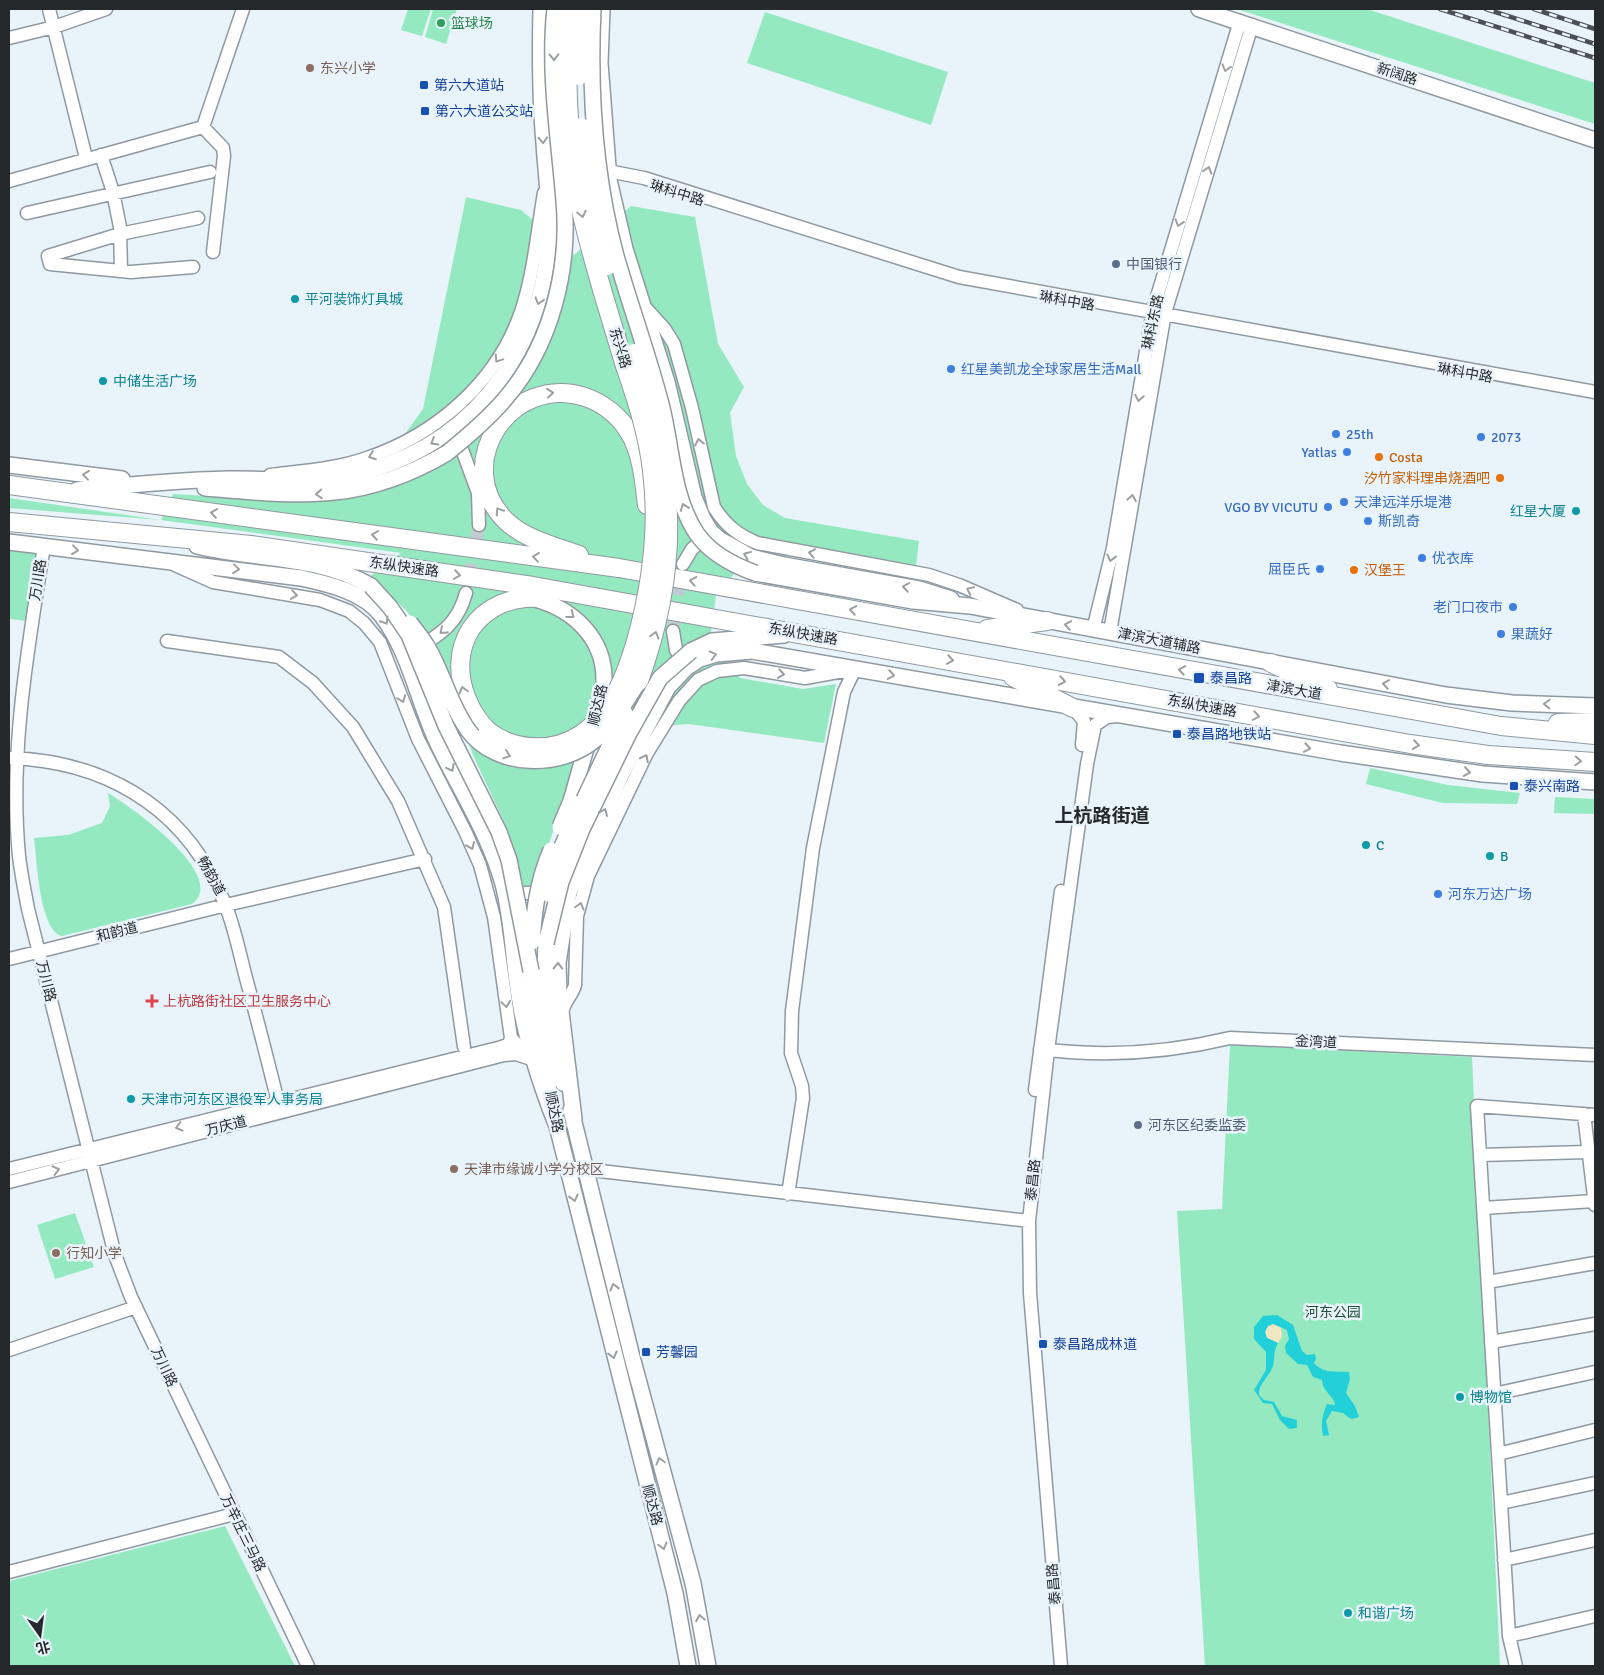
<svg xmlns="http://www.w3.org/2000/svg" width="1604" height="1675" font-family="Signika,'Noto Sans SC',sans-serif">
<style>
.green{fill:#94e9c0}
.sand{fill:#f1e8c2}
.water{fill:#23cfd9}
.lines{fill:none;stroke-linecap:round;stroke-linejoin:round}
.minor-tunnel{stroke:#c2cbd1;stroke-width:12;stroke-dasharray:12 6;stroke-linecap:butt}
.minor-casing{stroke:#9099a0;stroke-width:15}
.major-casing{stroke:#9099a0;stroke-width:18}
.highway-casing{stroke:#9099a0;stroke-width:20}
.minor{stroke:#fff;stroke-width:12}
.major{stroke:#fff;stroke-width:15}
.highway{stroke:#fff;stroke-width:18}
.rail-casing{stroke:#4c5054;stroke-width:4.5}
.rail{stroke:#e9f3fa;stroke-width:2.5;stroke-dasharray:8;stroke-linecap:butt}
.major-bridge-casing{stroke:#9099a0;stroke-width:18;stroke-linecap:butt}
.highway-bridge-casing{stroke:#9099a0;stroke-width:20;stroke-linecap:butt}
.major-bridge{stroke:#fff;stroke-width:15}
.highway-bridge{stroke:#fff;stroke-width:18}
.oneway{stroke:#9d9fa0}
.leisure-dot{fill:#2e9e5b;stroke:#e9f3fa;stroke-width:2}
.education-dot{fill:#8d6e63;stroke:#e9f3fa;stroke-width:2}
.transit-dot{fill:#1a4fb4;stroke:#e9f3fa;stroke-width:2}
.service-dot{fill:#5c6f8a;stroke:#e9f3fa;stroke-width:2}
.culture-dot{fill:#0f9aa8;stroke:#e9f3fa;stroke-width:2}
.shop-dot{fill:#3f7fe0;stroke:#e9f3fa;stroke-width:2}
.food-dot{fill:#e8710a;stroke:#e9f3fa;stroke-width:2}
.health-dot{fill:#e0444e;stroke:#e9f3fa;stroke-width:2}
.labels{text-anchor:middle;dominant-baseline:central;stroke-width:5;stroke-linejoin:round;paint-order:stroke}
.leisure-label{font-size:14px;fill:#27864d;stroke:#e9f3fa;text-anchor:start}
.education-label{font-size:14px;fill:#785e54;stroke:#e9f3fa;text-anchor:start}
.street-label{font-size:14px;fill:#26292c;stroke:#e9f3fa}
.transit-label{font-size:14px;fill:#164399;stroke:#e9f3fa;text-anchor:start}
.service-label{font-size:14px;fill:#4e5e75;stroke:#e9f3fa;text-anchor:start}
.culture-label{font-size:14px;fill:#0d838f;stroke:#e9f3fa;text-anchor:start}
.shop-label{font-size:14px;fill:#366cbe;stroke:#e9f3fa;text-anchor:start}
.food-label{font-size:14px;fill:#c56008;stroke:#e9f3fa;text-anchor:start}
.health-label{font-size:14px;fill:#be3a42;stroke:#e9f3fa;text-anchor:start}
.park-label{font-size:14px;fill:#1f4e3a;stroke:#e9f3fa}
.district-label{font-size:19px;font-weight:bold;fill:#26292c;stroke:#e9f3fa}
</style>
<rect width="100%" height="100%" fill="#e9f3fa"/>
<path class="green" d="M408,9H431L422,36L401,30Z
M433,9H457L446,44L425,37Z
M1237,9H1367L1595,83V124Z
M765,12L948,72L931,125L747,63Z
M466,197L521,210L574,255L631,206L695,217L718,344L744,387L730,413L736,456L747,484L763,505L785,518L919,541L916,565L763,538L716,596L711,632L740,678L803,689L836,684L824,743L689,724L606,730L557,819L529,906L506,826L473,755L440,658L428,638L404,608L369,577L401,553L161,520L9,508V498L161,520L173,494L298,501L361,495L423,409Z
M9,549L38,551L27,621L9,619Z
M1370,768L1448,785L1520,793L1517,804L1443,803L1366,784Z
M108,793C130,806 230,876 192,904L62,936C39,930 37,859 34,838L68,835L102,823L110,806Z
M1555,797L1595,799V814L1554,813Z
M1230,1045L1472,1057L1500,1666H1205L1177,1211L1222,1209Z
M75,1213L94,1267L55,1279L37,1225Z
M225,1526L295,1666H9V1581Z"/>
<path class="sand" d="M1273,1324L1281,1327L1282,1337L1278,1343L1267,1338L1265,1332L1268,1326Z"/>
<path class="water" d="M1277,1315L1293,1325L1302,1351L1307,1355L1315,1354L1316,1359L1314,1363C1324,1374 1335,1371 1349,1372L1350,1379L1346,1393L1355,1406L1359,1417L1351,1419L1343,1413L1332,1411L1326,1421L1329,1435L1323,1436C1321,1423 1322,1416 1327,1404L1335,1405C1334,1395 1323,1393 1322,1380L1313,1377L1307,1365L1298,1364L1286,1353L1285,1346L1289,1339L1287,1330L1273,1324L1268,1326L1265,1332L1267,1338L1278,1343C1273,1352 1275,1357 1273,1366C1269,1377 1258,1384 1259,1395L1264,1400L1274,1402L1282,1416L1297,1420V1428L1289,1429L1280,1420L1272,1404L1263,1403L1254,1390L1266,1370V1352L1254,1339V1327L1263,1316Z"/>
<g class="lines">
<path class="minor-tunnel" d="M466,593L479,525
M673,631L682,572"/>
<g class="minor-casing">
<path id="minor" d="M49,9L86,158
M9,38L54,27L106,9
M203,127L223,148L224,156L213,252
M101,155L113,192L120,227L121,271
M599,172L608,171L644,178L959,277L1595,392
M9,181L203,127L243,9
M27,213L210,172
M193,267L131,272L50,264L48,256L120,234L198,218
M643,305L664,328L674,344L692,408L714,507C725,525 738,535 757,543L929,575L959,585L1017,610
M457,436L478,493L479,525
M270,475C303,471 336,469 367,458C436,435 497,382 521,312C534,273 537,233 544,193
M44,546C28,648 9,752 19,856C21,874 25,892 28,909L115,1255L131,1297L308,1666
M683,564L692,549L709,534
M175,565L213,582L320,600L349,611L364,623L380,642L418,739L465,831L480,865L494,917L511,1038L531,1059
M1093,630L1113,548L1153,310L1240,21
M673,631L676,650L686,668
M1110,632L1165,313L1252,25
M167,641L279,657L313,683L353,727L398,801L444,907L464,1047
M417,649C442,633 458,623 466,593
M1073,708L1084,721L1082,745
M9,758C101,761 178,803 218,888C232,916 238,947 246,978C258,1022 269,1066 280,1110
M507,894L547,892
M9,959L226,905L425,859
M562,1013C564,1001 572,996 575,985L577,916L588,876L647,753L679,701L698,680L717,671L744,668L805,678L849,670
M1040,1049C1103,1057 1168,1053 1230,1038L1595,1055
M1035,1090L1061,891
M1584,1114L1595,1205
M1595,1115L1477,1106L1509,1636L1595,1616
M1480,1155L1588,1152
M566,1167L1029,1221
M9,1169L502,1047L509,1044L511,1038
M9,1182L504,1055L516,1054L531,1059
M788,1194L803,1098L802,1086L791,1053L792,1011L813,848L844,692L855,669
M1483,1208L1594,1201
M1488,1282L1595,1263
M1491,1342L1595,1324
M9,1350L136,1307
M1494,1394L1595,1372
M1498,1454L1595,1430
M1501,1503L1595,1483
M1504,1560L1595,1540
M9,1572L234,1514
M1509,1636L1516,1666
M1061,1666L1030,1293L1029,1221L1048,1050L1087,764L1095,725L1107,717L1118,716"/>
</g>
<g class="major-casing">
<path id="major" d="M602,9L600,63L609,180L625,249L667,382L694,497L703,519L711,532L719,539L751,557L784,565L919,589L951,599
M1199,9L1595,140
M9,465L122,479
M205,488C300,496 361,504 447,453
M77,490C127,485 178,480 228,479C269,478 305,485 346,476C465,452 540,360 549,240C551,208 546,176 544,143C540,99 540,54 541,9
M9,542L301,578C329,584 364,592 382,616C410,653 418,702 438,744C460,790 489,834 503,884C513,922 513,962 520,1001C527,1044 540,1083 556,1124
M197,546C254,560 319,555 371,586
M755,573L913,601L970,606L1446,695L1512,703L1595,706
M535,599C573,609 604,638 604,679C604,701 594,722 588,742C582,761 577,781 571,801
M691,651L712,641L784,635
M546,943C543,989 549,1039 563,1083
M531,971L536,1017L549,1089
M571,1110L632,1357L693,1583L708,1666
M554,1114L675,1593L688,1666
M574,1119L559,995L558,963L569,892L622,773L668,687L686,668L700,659L716,654L752,651L1340,753L1483,774L1595,782"/>
</g>
<g class="highway-casing">
<path id="highway" d="M9,485L619,568L1501,726L1595,735
M9,522L251,545L533,586L1410,744L1488,755L1595,762
M579,555C554,546 524,539 505,520C451,465 509,373 585,397C603,403 619,416 629,432C642,453 644,481 647,505
M987,629L1047,621
M1271,663L1328,689
M1013,677L1073,708
M1558,723L1595,722
M488,731C451,694 447,628 501,604C517,597 533,597 550,598"/>
</g>
<use href="#minor" class="minor"/>
<use href="#major" class="major"/>
<use href="#highway" class="highway"/>
<g class="rail-casing">
<path id="rail" d="M1440,9L1595,58
M1486,9L1595,44
M1534,9L1595,29"/>
</g>
<use href="#rail" class="rail"/>
<g class="major-bridge-casing">
<path id="major-bridge" d="M593,9C589,93 594,174 616,256C630,305 648,354 661,404C672,446 672,497 697,534C711,554 733,565 755,573
M447,453C468,436 488,419 505,399C551,346 570,270 564,201C559,138 548,72 555,9
M371,586L390,607L409,635L446,726L499,832L509,860L531,971
M410,623C416,631 423,639 428,648C443,674 450,705 468,730C496,769 562,769 596,739C613,724 626,701 639,681
M560,827L571,801
M548,894L563,844L625,713
M532,942C534,910 538,880 551,850
M546,943L561,882L582,829L629,733L660,678L691,651"/>
</g>
<g class="highway-bridge-casing">
<path id="highway-bridge" d="M579,76L581,9
M581,127L589,184L607,266
M634,353C674,474 683,559 639,681
M488,731C514,751 552,753 580,735C611,715 626,675 636,641C651,587 659,526 652,471C648,434 636,398 624,363C609,312 592,261 581,210C567,144 566,76 568,9"/>
</g>
<use href="#major-bridge" class="major-bridge"/>
<use href="#highway-bridge" class="highway-bridge"/>
</g>
<defs><path id="oneway-chevron" d="M-2-3.5L2.5 0L-2 3.5" fill="none" stroke-width="1.6" stroke-linecap="round" stroke-linejoin="round" transform="scale(1.25)"/></defs>
<g class="oneway">
<use href="#oneway-chevron" transform="translate(554 57) rotate(89)"/>
<use href="#oneway-chevron" transform="translate(1226 68) rotate(107)"/>
<use href="#oneway-chevron" transform="translate(543 140) rotate(87)"/>
<use href="#oneway-chevron" transform="translate(1208 170) rotate(-73)"/>
<use href="#oneway-chevron" transform="translate(582 214) rotate(78)"/>
<use href="#oneway-chevron" transform="translate(1179 223) rotate(107)"/>
<use href="#oneway-chevron" transform="translate(539 301) rotate(107)"/>
<use href="#oneway-chevron" transform="translate(498 359) rotate(124)"/>
<use href="#oneway-chevron" transform="translate(550 393) rotate(-6)"/>
<use href="#oneway-chevron" transform="translate(1139 398) rotate(100)"/>
<use href="#oneway-chevron" transform="translate(434 442) rotate(149)"/>
<use href="#oneway-chevron" transform="translate(699 442) rotate(-102)"/>
<use href="#oneway-chevron" transform="translate(372 456) rotate(160)"/>
<use href="#oneway-chevron" transform="translate(86 475) rotate(-173)"/>
<use href="#oneway-chevron" transform="translate(319 494) rotate(176)"/>
<use href="#oneway-chevron" transform="translate(1132 498) rotate(-80)"/>
<use href="#oneway-chevron" transform="translate(684 507) rotate(-110)"/>
<use href="#oneway-chevron" transform="translate(499 511) rotate(-123)"/>
<use href="#oneway-chevron" transform="translate(214 513) rotate(-172)"/>
<use href="#oneway-chevron" transform="translate(375 535) rotate(-172)"/>
<use href="#oneway-chevron" transform="translate(75 550) rotate(7)"/>
<use href="#oneway-chevron" transform="translate(812 553) rotate(-169)"/>
<use href="#oneway-chevron" transform="translate(747 555) rotate(-158)"/>
<use href="#oneway-chevron" transform="translate(536 557) rotate(-173)"/>
<use href="#oneway-chevron" transform="translate(1111 558) rotate(104)"/>
<use href="#oneway-chevron" transform="translate(236 569) rotate(6)"/>
<use href="#oneway-chevron" transform="translate(457 575) rotate(8)"/>
<use href="#oneway-chevron" transform="translate(693 581) rotate(-170)"/>
<use href="#oneway-chevron" transform="translate(906 587) rotate(-170)"/>
<use href="#oneway-chevron" transform="translate(970 590) rotate(-154)"/>
<use href="#oneway-chevron" transform="translate(294 595) rotate(9)"/>
<use href="#oneway-chevron" transform="translate(853 610) rotate(-170)"/>
<use href="#oneway-chevron" transform="translate(571 615) rotate(37)"/>
<use href="#oneway-chevron" transform="translate(385 621) rotate(58)"/>
<use href="#oneway-chevron" transform="translate(1068 625) rotate(-170)"/>
<use href="#oneway-chevron" transform="translate(443 631) rotate(138)"/>
<use href="#oneway-chevron" transform="translate(655 635) rotate(-74)"/>
<use href="#oneway-chevron" transform="translate(713 655) rotate(-15)"/>
<use href="#oneway-chevron" transform="translate(950 660) rotate(10)"/>
<use href="#oneway-chevron" transform="translate(1182 670) rotate(-170)"/>
<use href="#oneway-chevron" transform="translate(781 674) rotate(9)"/>
<use href="#oneway-chevron" transform="translate(891 675) rotate(10)"/>
<use href="#oneway-chevron" transform="translate(1062 681) rotate(10)"/>
<use href="#oneway-chevron" transform="translate(1386 684) rotate(-170)"/>
<use href="#oneway-chevron" transform="translate(463 690) rotate(-105)"/>
<use href="#oneway-chevron" transform="translate(402 699) rotate(69)"/>
<use href="#oneway-chevron" transform="translate(1547 704) rotate(-178)"/>
<use href="#oneway-chevron" transform="translate(1256 716) rotate(10)"/>
<use href="#oneway-chevron" transform="translate(1416 745) rotate(8)"/>
<use href="#oneway-chevron" transform="translate(1307 748) rotate(10)"/>
<use href="#oneway-chevron" transform="translate(507 755) rotate(19)"/>
<use href="#oneway-chevron" transform="translate(645 758) rotate(-63)"/>
<use href="#oneway-chevron" transform="translate(1578 761) rotate(3)"/>
<use href="#oneway-chevron" transform="translate(451 768) rotate(62)"/>
<use href="#oneway-chevron" transform="translate(1467 772) rotate(8)"/>
<use href="#oneway-chevron" transform="translate(604 812) rotate(-66)"/>
<use href="#oneway-chevron" transform="translate(471 846) rotate(67)"/>
<use href="#oneway-chevron" transform="translate(580 906) rotate(-75)"/>
<use href="#oneway-chevron" transform="translate(558 966) rotate(-89)"/>
<use href="#oneway-chevron" transform="translate(506 1004) rotate(82)"/>
<use href="#oneway-chevron" transform="translate(179 1127) rotate(166)"/>
<use href="#oneway-chevron" transform="translate(56 1170) rotate(-14)"/>
<use href="#oneway-chevron" transform="translate(574 1198) rotate(76)"/>
<use href="#oneway-chevron" transform="translate(614 1287) rotate(-104)"/>
<use href="#oneway-chevron" transform="translate(613 1355) rotate(76)"/>
<use href="#oneway-chevron" transform="translate(660 1461) rotate(-105)"/>
<use href="#oneway-chevron" transform="translate(663 1546) rotate(75)"/>
<use href="#oneway-chevron" transform="translate(700 1618) rotate(-101)"/>
</g>
<circle class="leisure-dot" cx="441" cy="23" r="5"/>
<g class="education-dot">
<circle cx="310" cy="68" r="5"/>
<circle cx="454" cy="1169" r="5"/>
<circle cx="56" cy="1253" r="5"/>
</g>
<g class="transit-dot">
<rect x="419" y="80" width="10" height="10" rx="2.5"/>
<rect x="420" y="106" width="10" height="10" rx="2.5"/>
<rect x="1193" y="672" width="12" height="12" rx="2.5"/>
<rect x="1172" y="729" width="10" height="10" rx="2.5"/>
<rect x="1509" y="781" width="10" height="10" rx="2.5"/>
<rect x="1038" y="1339" width="10" height="10" rx="2.5"/>
<rect x="641" y="1347" width="10" height="10" rx="2.5"/>
</g>
<g class="service-dot">
<circle cx="1116" cy="264" r="5"/>
<circle cx="1138" cy="1125" r="5"/>
</g>
<g class="culture-dot">
<circle cx="295" cy="299" r="5"/>
<circle cx="103" cy="381" r="5"/>
<circle cx="1576" cy="511" r="5"/>
<circle cx="1366" cy="845" r="5"/>
<circle cx="1490" cy="856" r="5"/>
<circle cx="131" cy="1099" r="5"/>
<circle cx="1460" cy="1397" r="5"/>
<circle cx="1348" cy="1613" r="5"/>
</g>
<g class="shop-dot">
<circle cx="951" cy="369" r="5"/>
<circle cx="1336" cy="434" r="5"/>
<circle cx="1481" cy="437" r="5"/>
<circle cx="1347" cy="452" r="5"/>
<circle cx="1344" cy="502" r="5"/>
<circle cx="1328" cy="507" r="5"/>
<circle cx="1368" cy="521" r="5"/>
<circle cx="1422" cy="558" r="5"/>
<circle cx="1320" cy="569" r="5"/>
<circle cx="1513" cy="607" r="5"/>
<circle cx="1501" cy="634" r="5"/>
<circle cx="1438" cy="894" r="5"/>
</g>
<g class="food-dot">
<circle cx="1379" cy="457" r="5"/>
<circle cx="1500" cy="478" r="5"/>
<circle cx="1354" cy="570" r="5"/>
</g>
<path class="health-dot" d="M149.5 993.5h5v5h5v5h-5v5h-5v-5h-5v-5h5z"/>
<g class="labels">
<g class="leisure-label">
<text x="451" y="23">篮球场</text>
</g>
<g class="education-label">
<text x="320" y="68">东兴小学</text>
<text x="464" y="1169">天津市缘诚小学分校区</text>
<text x="66" y="1253">行知小学</text>
</g>
<g class="street-label">
<text transform="translate(1397 74) rotate(18)">新阔路</text>
<text transform="translate(677 193) rotate(17)">琳科中路</text>
<text transform="translate(1067 301) rotate(10)">琳科中路</text>
<text transform="translate(1153 322) rotate(-78)">琳科东路</text>
<text transform="translate(620 348) rotate(73)">东兴路</text>
<text transform="translate(1465 373) rotate(10)">琳科中路</text>
<text transform="translate(404 567) rotate(8)">东纵快速路</text>
<text transform="translate(38 580) rotate(-81)">万川路</text>
<text transform="translate(803 634) rotate(10)">东纵快速路</text>
<text transform="translate(1159 641) rotate(11)">津滨大道辅路</text>
<text transform="translate(1294 690) rotate(10)">津滨大道</text>
<text transform="translate(598 705) rotate(-77)">顺达路</text>
<text transform="translate(1202 706) rotate(10)">东纵快速路</text>
<text transform="translate(211 876) rotate(61)">畅韵道</text>
<text transform="translate(117 932) rotate(-14)">和韵道</text>
<text transform="translate(46 981) rotate(76)">万川路</text>
<text transform="translate(1316 1042) rotate(3)">金湾道</text>
<text transform="translate(554 1112) rotate(79)">顺达路</text>
<text transform="translate(226 1126) rotate(-14)">万庆道</text>
<text transform="translate(1033 1180) rotate(-84)">泰昌路</text>
<text transform="translate(164 1367) rotate(65)">万川路</text>
<text transform="translate(652 1505) rotate(75)">顺达路</text>
<text transform="translate(243 1533) rotate(64)">万辛庄三马路</text>
<text transform="translate(1054 1584) rotate(-95)">泰昌路</text>
</g>
<g class="transit-label">
<text x="434" y="85">第六大道站</text>
<text x="435" y="111">第六大道公交站</text>
<text x="1210" y="678">泰昌路</text>
<text x="1187" y="734">泰昌路地铁站</text>
<text x="1524" y="786">泰兴南路</text>
<text x="1053" y="1344">泰昌路成林道</text>
<text x="656" y="1352">芳馨园</text>
</g>
<g class="service-label">
<text x="1126" y="264">中国银行</text>
<text x="1148" y="1125">河东区纪委监委</text>
</g>
<g class="culture-label">
<text x="305" y="299">平河装饰灯具城</text>
<text x="113" y="381">中储生活广场</text>
<text x="1566" y="511" text-anchor="end">红星大厦</text>
<text x="1376" y="845">C</text>
<text x="1500" y="856">B</text>
<text x="141" y="1099">天津市河东区退役军人事务局</text>
<text x="1470" y="1397">博物馆</text>
<text x="1358" y="1613">和谐广场</text>
</g>
<g class="shop-label">
<text x="961" y="369">红星美凯龙全球家居生活Mall</text>
<text x="1346" y="434">25th</text>
<text x="1491" y="437">2073</text>
<text x="1337" y="452" text-anchor="end">Yatlas</text>
<text x="1354" y="502">天津远洋乐堤港</text>
<text x="1318" y="507" text-anchor="end">VGO BY VICUTU</text>
<text x="1378" y="521">斯凯奇</text>
<text x="1432" y="558">优衣库</text>
<text x="1310" y="569" text-anchor="end">屈臣氏</text>
<text x="1503" y="607" text-anchor="end">老门口夜市</text>
<text x="1511" y="634">果蔬好</text>
<text x="1448" y="894">河东万达广场</text>
</g>
<g class="food-label">
<text x="1389" y="457">Costa</text>
<text x="1490" y="478" text-anchor="end">汐竹家料理串烧酒吧</text>
<text x="1364" y="570">汉堡王</text>
</g>
<g class="health-label">
<text x="163" y="1001">上杭路街社区卫生服务中心</text>
</g>
<g class="park-label">
<text x="1333" y="1312">河东公园</text>
</g>
<g class="district-label">
<text x="1102" y="816">上杭路街道</text>
</g>
</g>
<rect width="1604" height="1675" fill="none" stroke="#26292c" stroke-width="20"/>
<g transform="translate(40 1635) rotate(166)" stroke="#e9f3fa" stroke-width="4" paint-order="stroke">
<path d="M0-4L9 19L0 12L-9 19Z" fill="#26292c"/>
<text y="-8" font-size="14" font-weight="bold" text-anchor="middle" fill="#26292c">北</text>
</g>
</svg>
